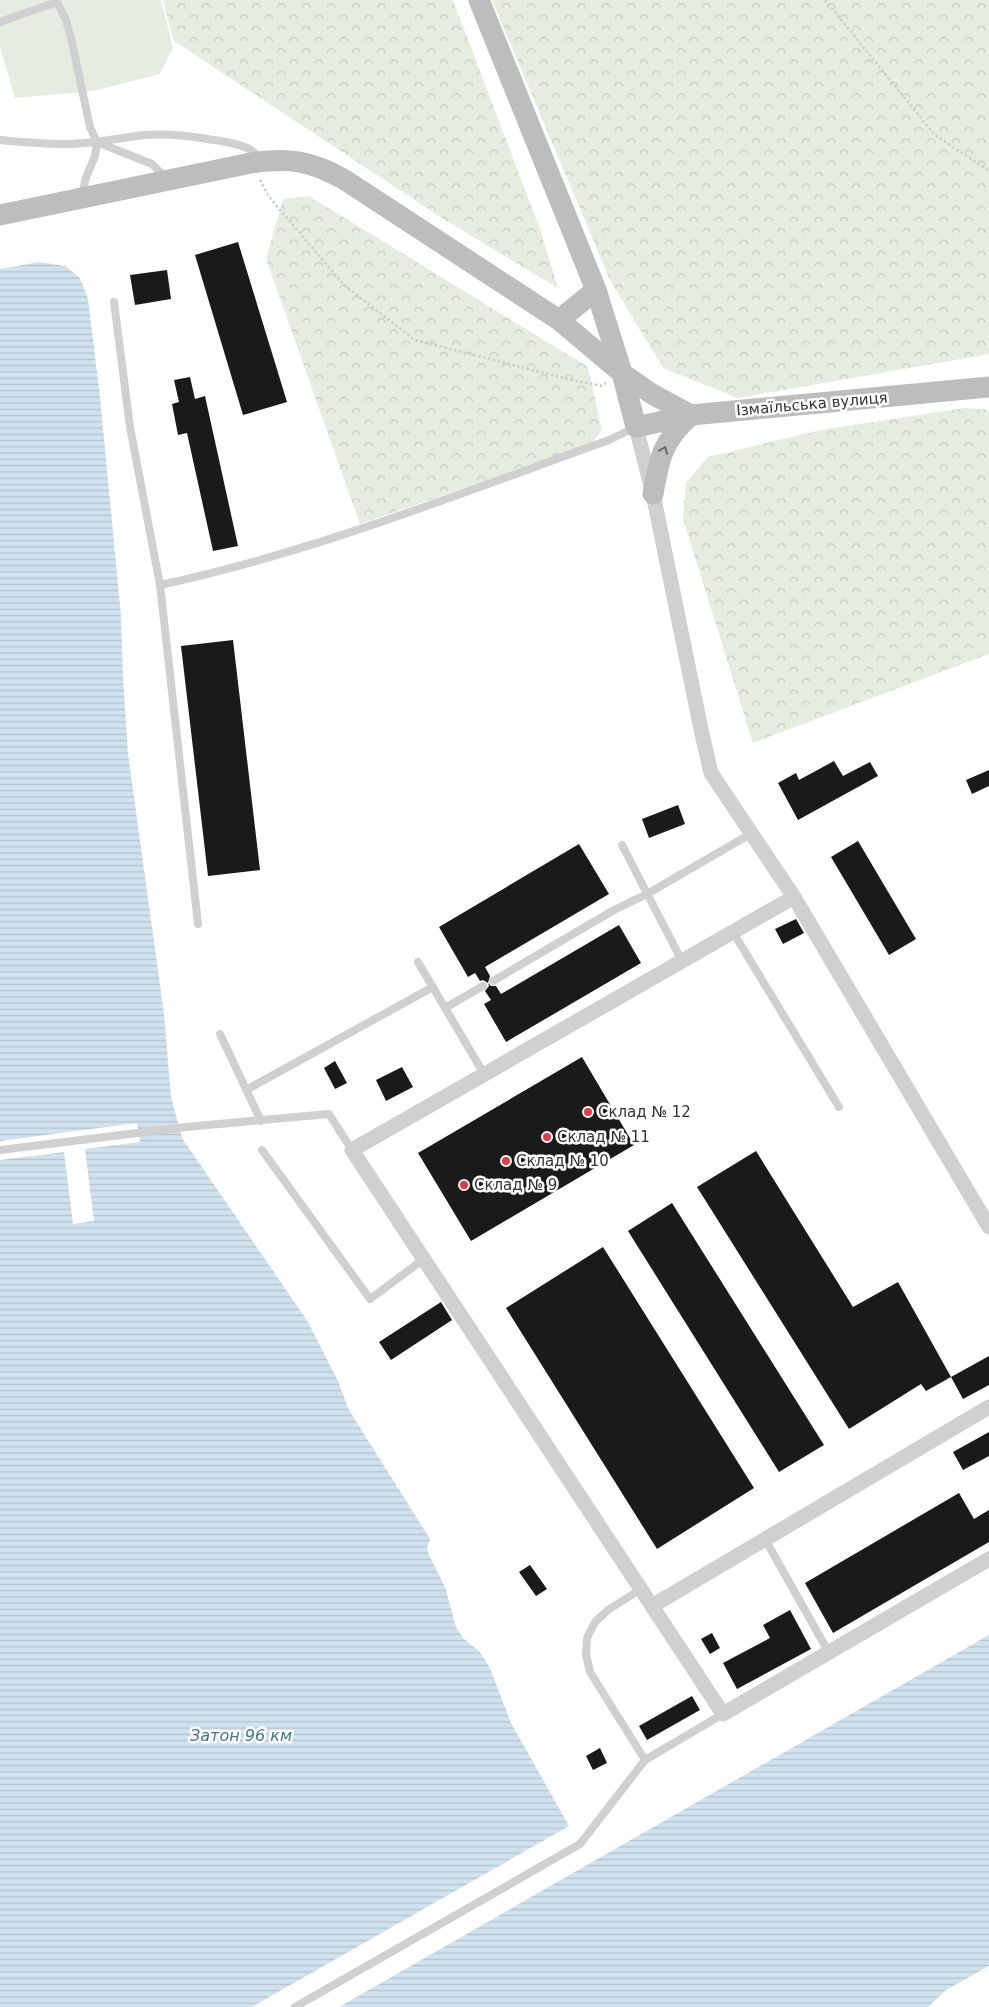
<svg xmlns="http://www.w3.org/2000/svg" width="989" height="2007" font-family="'DejaVu Sans',sans-serif">
<style>
.forest{fill:url(#forest-crowns)}
.garden{fill:#e6ecdf}
.water{fill:url(#water-rules)}
.pier{fill:#fff}
.building{fill:#1a1a1a}
.lines{fill:none;stroke-linecap:round;stroke-linejoin:round}
.path{stroke:#cdcdcd;stroke-width:2.5;stroke-dasharray:2.5 2.5;stroke-linecap:butt}
.lane{stroke:#d0d0d0;stroke-width:8}
.street{stroke:#d0d0d0;stroke-width:15}
.secondary{stroke:#bdbdbd;stroke-width:21}
.oneway{stroke:#6a6a6a}
.poi-dot{fill:#e63946;stroke:#fff;stroke-width:2}
.labels{text-anchor:middle;dominant-baseline:central;stroke-width:5;stroke-linejoin:round;paint-order:stroke}
.street-label{font-size:15px;fill:#333;stroke:#fff}
.poi-label{font-size:15px;fill:#333;stroke:#fff;text-anchor:start}
.water-label{font-size:16px;font-style:italic;fill:#3f7597;stroke:#fff}
</style>
<defs>
<pattern id="forest-crowns" width="20" height="18" patternUnits="userSpaceOnUse" patternTransform="scale(1.25)"><rect width="20" height="18" fill="#e6ecdf"/><path d="M2 6a3 3 0 1 1 6 0M12 15a3 3 0 1 1 6 0" fill="none" stroke="#c6cbc0"/></pattern>
<pattern id="water-rules" width="6" height="5" patternUnits="userSpaceOnUse" patternTransform="scale(1.25)"><rect width="6" height="5" fill="#cfe2ee"/><path d="M0 2.5h6" fill="none" stroke="#b2c2cd"/></pattern>
</defs>
<rect width="100%" height="100%" fill="#fff"/>
<path class="forest" d="M163,0H453L540,229L558,288L445,220L174,41Z
M492,0H989V354L738,398L663,368L610,280Z
M309,196L588,367L602,430L591,444L360,524L266,259L283,199Z
M965,408L989,410V654L753,743L683,519L686,483L708,457L821,430Z"/>
<path class="garden" d="M0,0H161L173,48L160,74L93,91L15,98L0,47Z"/>
<path class="water" d="M39,262L65,266L80,278L88,299L100,397L121,616L123,679L128,754L164,1014L171,1097L182,1138L308,1322L338,1381L349,1410L430,1539L427,1547L429,1555L445,1587L456,1627L463,1638L479,1651L490,1668L511,1723L569,1826L252,2007H0V269Z
M989,1635V1966L946,1990L928,2007H339Z"/>
<path class="pier" d="M137,1123L140,1142L85,1149L94,1221L73,1224L64,1152L0,1160V1141Z"/>
<path class="building" d="M238,242L287,402L243,415L195,255Z
M167,270L171,299L135,305L130,275Z
M190,377L195,399L205,396L238,546L213,551L187,433L178,435L172,404L179,402L174,380Z
M233,640L260,870L208,876L181,646Z
M834,761L843,776L870,762L878,776L798,820L778,783L796,773L799,780Z
M989,770V786L972,794L966,780Z
M678,805L685,824L649,838L642,819Z
M858,841L916,939L889,955L831,857Z
M579,844L609,894L485,967L490,976L488,983L491,986H496L501,994L619,925L641,963L506,1042L484,1004L491,1000L485,991L489,986L488,983L483,980L480,981L475,973L468,977L439,927Z
M796,919L804,933L783,944L775,929Z
M582,1057L634,1145L471,1241L418,1153Z
M335,1061L347,1083L335,1089L324,1068Z
M402,1067L413,1087L386,1101L376,1080Z
M756,1151L853,1307L898,1282L951,1377L926,1391L921,1384L849,1429L697,1187Z
M672,1203L824,1445L779,1472L628,1231Z
M603,1247L754,1488L657,1549L506,1308Z
M441,1302L452,1320L391,1360L379,1342Z
M989,1356V1385L963,1399L951,1377Z
M989,1432V1456L963,1470L953,1452Z
M959,1493L974,1519L989,1510V1542L833,1633L805,1583Z
M530,1565L547,1589L536,1596L519,1572Z
M790,1610L811,1649L737,1689L723,1663L770,1638L763,1625Z
M712,1633L720,1648L710,1654L701,1639Z
M692,1696L700,1710L647,1740L639,1726Z
M600,1748L607,1763L593,1770L586,1756Z"/>
<g class="lines">
<path class="path" d="M825,0L934,134L989,171
M260,180L269,197L345,286L415,340L572,380L602,386L606,383"/>
<path class="lane" d="M56,0L66,20L71,38L90,127L97,142L95,156L85,180L83,197
M0,22L57,2
M0,140C22,142 43,144 65,144C92,144 118,138 145,135C170,133 196,137 221,141C236,144 252,146 261,160
M99,143L152,164L165,177
M114,302L130,427L160,585L198,924
M160,585C314,552 461,493 609,440L636,427
M622,845L682,961
M733,932L839,1107
M418,962L484,1074
M493,981L614,910L647,894L752,833
M445,1008L483,986
M220,1034L261,1121
M246,1090L433,987
M0,1150L186,1127L329,1114L352,1150
M262,1150L370,1299L424,1259
M765,1539L829,1653
M641,1589L608,1610L595,1622L587,1638L586,1655L590,1672L645,1760
M295,2007L580,1844L645,1760L723,1714"/>
<path class="street" d="M636,427L653,494L702,734L711,773L794,897L989,1227
M794,897L352,1150L723,1714L989,1559
M652,1606L989,1407"/>
<path class="secondary" d="M479,0L596,290L622,373L636,427L691,415L989,387
M0,215L251,163C288,157 312,161 345,180L559,320L622,373L652,394L691,415
M559,320L596,290
M653,494C659,458 663,440 691,415"/>
</g>
<defs><path id="oneway-chevron" d="M-2-3.5L2.5 0L-2 3.5" fill="none" stroke-width="1.6" stroke-linecap="round" stroke-linejoin="round" transform="scale(1.25)"/></defs>
<use class="oneway" href="#oneway-chevron" transform="translate(664 450) rotate(-68)"/>
<g class="poi-dot">
<circle cx="588" cy="1112" r="5"/>
<circle cx="547" cy="1137" r="5"/>
<circle cx="506" cy="1161" r="5"/>
<circle cx="464" cy="1185" r="5"/>
</g>
<g class="labels">
<g class="street-label">
<text transform="translate(812 404) rotate(-5)">Ізмаїльська вулиця</text>
</g>
<g class="poi-label">
<text x="598" y="1112">Склад № 12</text>
<text x="557" y="1137">Склад № 11</text>
<text x="516" y="1161">Склад № 10</text>
<text x="474" y="1185">Склад № 9</text>
</g>
<g class="water-label">
<text x="241" y="1735">Затон 96 км</text>
</g>
</g>
</svg>
